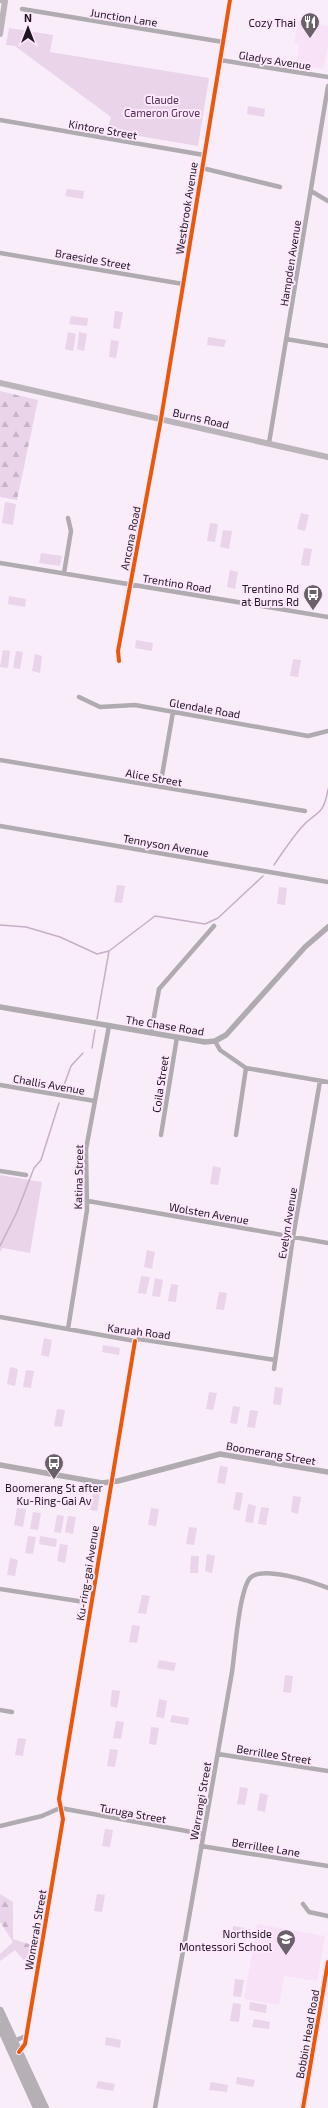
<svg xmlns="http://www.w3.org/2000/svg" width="328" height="2108" font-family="'Exo 2',sans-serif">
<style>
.built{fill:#f7e2f7}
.forest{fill:url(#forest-firs)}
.park{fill:#e9d4e9}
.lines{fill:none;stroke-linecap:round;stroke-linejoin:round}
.stream{stroke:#c6afc7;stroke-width:1.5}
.minor{stroke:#b0abb0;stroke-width:4.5}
.tertiary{stroke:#b0abb0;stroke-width:5.5}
.secondary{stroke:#bbb4bb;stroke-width:6}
.trunk{stroke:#b6b0b6;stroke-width:8}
.cycleway-casing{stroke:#fee8fe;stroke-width:6}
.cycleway{stroke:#e8590c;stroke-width:4}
.labels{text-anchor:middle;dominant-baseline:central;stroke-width:4;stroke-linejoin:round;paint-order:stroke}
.street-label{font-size:11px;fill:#1e161e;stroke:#fee8fe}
.poi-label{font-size:11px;fill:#1e161e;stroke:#fee8fe;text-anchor:end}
.park-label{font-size:11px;fill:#542f56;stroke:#fee8fe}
</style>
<defs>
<pattern id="forest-firs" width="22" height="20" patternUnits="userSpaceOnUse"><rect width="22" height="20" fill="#e9d4e9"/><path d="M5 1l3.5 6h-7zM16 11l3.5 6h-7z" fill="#c7b5c7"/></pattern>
</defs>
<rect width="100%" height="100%" fill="#f9edf9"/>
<path class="built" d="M298,21L328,26V43L324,68L322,69L296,65L299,44L294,43Z
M257,1924L325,1936L317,1981L284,1976L279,2005L244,1999Z"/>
<path class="forest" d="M0,391L38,400L17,500L0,497Z
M0,1894L13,1902V1939L35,1946L32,1970L15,1950L0,1961V1954L13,1942L0,1922Z"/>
<path class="park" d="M9,28L53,35L50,52L209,78L198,146L98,129L109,125L111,117L15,46L6,45Z
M248,106L265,109L264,117L247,114Z
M67,189L84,191L83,199L65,196Z
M115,311L123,312L120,329L113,328Z
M71,316L88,318L87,326L69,324Z
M68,332L76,334L73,351L65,349Z
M79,332L87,334L84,351L77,349Z
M208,337L226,340L224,347L207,345Z
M111,340L119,341L116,358L109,357Z
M5,502L16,504L13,525L2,523Z
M301,513L309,515L305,531L297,529Z
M210,523L218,524L215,542L207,541Z
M223,530L232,531L229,549L220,547Z
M304,548L312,549L309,566L301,565Z
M41,553L62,556L60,566L39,563Z
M230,570L238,572L235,589L227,587Z
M9,596L26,599L25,607L8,604Z
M136,640L153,643L152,651L135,648Z
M3,650L10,651L8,668L0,667Z
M16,651L23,652L20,669L13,668Z
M35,654L42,656L40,673L32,671Z
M293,659L301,660L298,677L290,676Z
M117,885L125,886L122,903L114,902Z
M279,887L287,888L285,905L277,904Z
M213,1166L221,1168L218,1185L210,1184Z
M0,1175L42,1182L30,1253L3,1248L0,1252Z
M147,1250L155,1252L152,1269L144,1267Z
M141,1276L150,1277L146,1294L138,1293Z
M155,1278L163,1280L160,1297L152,1296Z
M171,1284L178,1285L176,1302L168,1301Z
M219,1292L227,1293L224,1310L216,1309Z
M44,1338L52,1340L49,1357L41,1355Z
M103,1345L120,1348L119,1355L102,1352Z
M10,1367L18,1369L15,1386L7,1384Z
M26,1370L34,1371L31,1388L23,1387Z
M275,1387L283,1388L281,1405L273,1404Z
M209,1392L217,1393L213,1410L206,1409Z
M233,1406L240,1407L237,1424L230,1423Z
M57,1409L65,1410L62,1427L54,1426Z
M250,1410L258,1411L255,1428L247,1427Z
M220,1466L228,1467L225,1484L217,1483Z
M236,1492L243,1493L240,1511L233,1509Z
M93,1493L100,1495L97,1511L90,1510Z
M293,1496L301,1497L298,1514L291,1512Z
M248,1504L256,1506L253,1523L245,1522Z
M261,1507L269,1508L266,1525L258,1524Z
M17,1508L26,1509L23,1527L14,1525Z
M151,1508L159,1509L156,1526L148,1525Z
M33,1512L41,1513L38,1530L30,1529Z
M57,1515L64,1516L61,1533L54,1532Z
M68,1516L76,1517L73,1534L65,1532Z
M189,1527L197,1528L194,1545L186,1544Z
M28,1536L36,1537L33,1554L25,1553Z
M40,1536L57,1539L56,1547L39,1544Z
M60,1544L68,1545L65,1563L57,1561Z
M207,1554L215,1556L212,1573L205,1571Z
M191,1556H199L198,1573H190Z
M10,1558L18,1560L15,1576L7,1575Z
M142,1595L150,1596L146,1614L138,1613Z
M132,1625L140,1626L137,1643L129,1642Z
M159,1660L176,1663L174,1671L157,1668Z
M285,1675L293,1676L291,1693L283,1692Z
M112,1690L120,1691L117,1708L110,1706Z
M159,1699L167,1701L164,1718L156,1717Z
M172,1715L189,1718L188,1725L170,1722Z
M116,1721L124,1722L121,1739L113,1738Z
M151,1727L159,1728L156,1745L149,1744Z
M18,1738L26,1739L23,1756L15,1755Z
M110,1749L118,1750L115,1767L107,1766Z
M240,1787L248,1788L245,1805L237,1804Z
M260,1793L268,1795L265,1812L257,1810Z
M105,1829L113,1830L110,1847L102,1846Z
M97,1894L105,1895L102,1912L94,1911Z
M233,1926L250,1929L249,1937L232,1934Z
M235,1979L244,1980L241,1997L233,1996Z
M250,2002L267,2005L266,2013L249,2010Z
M233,2003L241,2004L239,2022L230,2021Z
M254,2019L270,2022L269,2029L252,2027Z
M106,2037L121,2040L120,2048L105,2045Z
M237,2077L255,2080L253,2087L236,2084Z
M98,2081L115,2084L113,2091L96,2088Z
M211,2082L228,2085L227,2092L209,2090Z"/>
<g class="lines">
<path class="stream" d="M274,865C282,853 291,840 300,829C315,810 323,819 328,789
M0,925L26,927L60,937L97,954L109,951L155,916L205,924L218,918L263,876
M97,1019L109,951
M92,1048L95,1030
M63,1088L71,1066L83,1053
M0,1246L17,1212L34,1168L41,1160L59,1103"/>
<path class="minor" d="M22,9L223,42
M220,60L328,77
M0,120L204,155
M202,168L280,187
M311,191L328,201
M0,253L183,284
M286,339L328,346
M269,443L328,86
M0,563L328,617
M64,573L71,531L68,518
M119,661L118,651L161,419L230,0
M79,697L100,707L135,705L308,736L328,731
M0,760L305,811
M160,787L173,712
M0,826L328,882
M151,1033L159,989L214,926
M215,1041L220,1050L246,1068L236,1135
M246,1068L328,1082
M0,1085L95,1101
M161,1135L177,1037
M0,1171L26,1175
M88,1201L328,1243
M0,1317L135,1341L139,1339L275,1360
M68,1329L87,1210L86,1149L109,1026
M274,1369L293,1237L320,1081
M0,1589L91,1603
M0,1710L12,1712
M218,1754L328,1771
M60,1808L203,1834
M0,1826L42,1816L60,1808
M201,1846L328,1866
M303,1904L309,1912L328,1916
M14,2041L26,2036
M19,2052L25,2044L63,1819L59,1799L135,1341
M155,2108C181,1963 207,1817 232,1672C235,1652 239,1591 250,1578C262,1565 313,1582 328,1588"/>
<path class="tertiary" d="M0,1007L205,1042L215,1041L226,1035L305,947L328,927
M0,1465L102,1483L118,1481L220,1454L328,1472"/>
<path class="secondary" d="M0,0L5,1L0,34
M0,383L328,457
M303,2108L328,1962"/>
<path class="trunk" d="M0,2011L45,2108
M0,2026L37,2108"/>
<g class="cycleway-casing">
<path id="cycleway" d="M119,661L118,651L161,419L230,0
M19,2052L25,2044L63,1819L59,1799L135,1341
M303,2108L328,1962"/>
</g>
<use href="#cycleway" class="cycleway"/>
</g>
<defs>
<g id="restaurant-pin" transform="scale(1)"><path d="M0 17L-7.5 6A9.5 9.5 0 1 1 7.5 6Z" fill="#6b616b" stroke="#fee8fe"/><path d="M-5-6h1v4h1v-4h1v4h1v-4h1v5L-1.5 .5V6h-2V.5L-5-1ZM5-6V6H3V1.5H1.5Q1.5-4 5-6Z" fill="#fff"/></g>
<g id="bus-pin" transform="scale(1)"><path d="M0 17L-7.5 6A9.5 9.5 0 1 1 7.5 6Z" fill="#6b616b" stroke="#fee8fe"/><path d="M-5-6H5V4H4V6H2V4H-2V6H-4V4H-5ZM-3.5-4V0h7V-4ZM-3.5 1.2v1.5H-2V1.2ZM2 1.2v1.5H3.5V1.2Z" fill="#fff"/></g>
<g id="school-pin" transform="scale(1)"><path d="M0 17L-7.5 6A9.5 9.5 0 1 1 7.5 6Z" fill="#6b616b" stroke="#fee8fe"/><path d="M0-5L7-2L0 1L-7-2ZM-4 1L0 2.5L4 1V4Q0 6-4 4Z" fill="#fff"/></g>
</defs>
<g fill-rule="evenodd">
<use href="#restaurant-pin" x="310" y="22"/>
<use href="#bus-pin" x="313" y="594"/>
<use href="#bus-pin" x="54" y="1463"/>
<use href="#school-pin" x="286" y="1939"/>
</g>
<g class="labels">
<g class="street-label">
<text transform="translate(124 17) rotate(9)">Junction Lane</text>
<text transform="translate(275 60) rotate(9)">Gladys Avenue</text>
<text transform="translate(103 129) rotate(10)">Kintore Street</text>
<text transform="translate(186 208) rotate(-81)">Westbrook Avenue</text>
<text transform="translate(93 259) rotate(10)">Braeside Street</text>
<text transform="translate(290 263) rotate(-81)">Hampden Avenue</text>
<text transform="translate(201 418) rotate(13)">Burns Road</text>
<text transform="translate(130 538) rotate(-79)">Ancona Road</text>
<text transform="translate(177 583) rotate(9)">Trentino Road</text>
<text transform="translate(205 708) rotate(10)">Glendale Road</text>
<text transform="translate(154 777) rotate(10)">Alice Street</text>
<text transform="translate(166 845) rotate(10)">Tennyson Avenue</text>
<text transform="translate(165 1025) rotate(9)">The Chase Road</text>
<text transform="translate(49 1084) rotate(10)">Challis Avenue</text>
<text transform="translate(160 1084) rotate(-81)">Coila Street</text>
<text transform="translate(78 1177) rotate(-89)">Katina Street</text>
<text transform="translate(209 1213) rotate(10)">Wolsten Avenue</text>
<text transform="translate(287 1223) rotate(-81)">Evelyn Avenue</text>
<text transform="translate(139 1331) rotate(7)">Karuah Road</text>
<text transform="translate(271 1453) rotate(10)">Boomerang Street</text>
<text transform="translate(87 1573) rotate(-81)">Ku-ring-gai Avenue</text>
<text transform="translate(274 1754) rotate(9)">Berrillee Street</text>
<text transform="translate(200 1801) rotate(-80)">Warrangi Street</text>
<text transform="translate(133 1813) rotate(10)">Turuga Street</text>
<text transform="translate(266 1847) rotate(9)">Berrillee Lane</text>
<text transform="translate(35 1930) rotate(-80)">Womerah Street</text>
<text transform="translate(307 2034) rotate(-80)">Bobbin Head Road</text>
</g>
<g class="poi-label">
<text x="296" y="22">Cozy Thai</text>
<text x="299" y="588">Trentino Rd<tspan x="299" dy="13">at Burns Rd</tspan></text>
<text x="54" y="1487" text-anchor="middle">Boomerang St after<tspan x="54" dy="13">Ku-Ring-Gai Av</tspan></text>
<text x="272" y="1933">Northside<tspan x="272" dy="13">Montessori School</tspan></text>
</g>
<g class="park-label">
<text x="162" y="99">Claude<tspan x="162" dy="13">Cameron Grove</tspan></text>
</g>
</g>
<g transform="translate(28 28)" stroke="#fee8fe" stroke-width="3" paint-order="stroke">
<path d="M0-3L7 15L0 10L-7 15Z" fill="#1e161e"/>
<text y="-6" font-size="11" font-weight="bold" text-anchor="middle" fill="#1e161e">N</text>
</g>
</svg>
